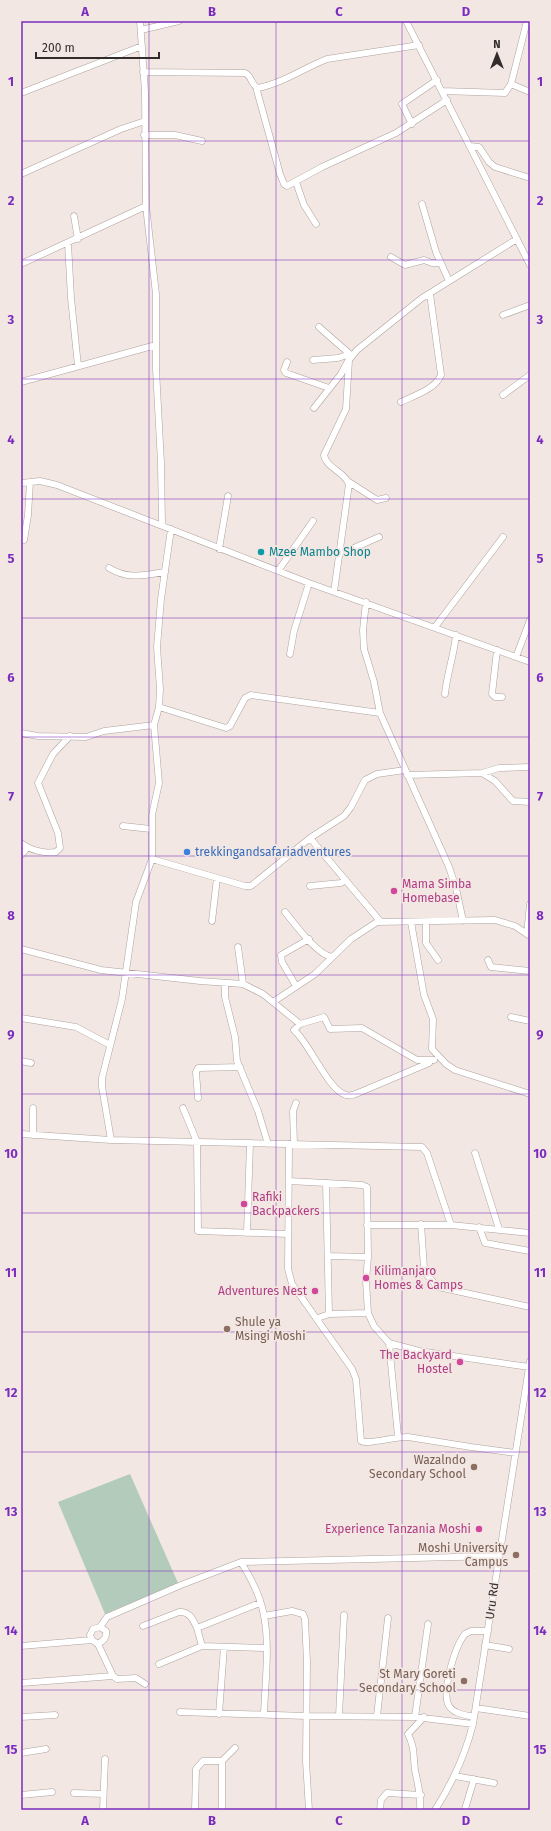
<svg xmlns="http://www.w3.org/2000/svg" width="551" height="1831" font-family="'Fira Sans',sans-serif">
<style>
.green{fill:#b3cbba}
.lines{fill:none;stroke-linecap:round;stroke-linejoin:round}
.minor-casing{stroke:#ada29d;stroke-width:7}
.minor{stroke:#fff;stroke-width:6}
.grid{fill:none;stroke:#7b2cbf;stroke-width:1;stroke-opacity:0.55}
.culture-dot{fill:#0f9aa8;stroke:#f2e7e2;stroke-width:1.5}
.shop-dot{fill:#3f7fe0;stroke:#f2e7e2;stroke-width:1.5}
.hotel-dot{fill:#d1479c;stroke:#f2e7e2;stroke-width:1.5}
.education-dot{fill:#8d6e63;stroke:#f2e7e2;stroke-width:1.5}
.labels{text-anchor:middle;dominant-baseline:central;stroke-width:3.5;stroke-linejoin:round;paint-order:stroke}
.culture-label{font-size:12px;fill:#0d838f;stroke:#f2e7e2;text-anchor:start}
.shop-label{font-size:12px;fill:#366cbe;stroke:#f2e7e2;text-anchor:start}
.hotel-label{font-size:12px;fill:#b23c85;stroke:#f2e7e2;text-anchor:start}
.education-label{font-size:12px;fill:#785e54;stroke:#f2e7e2;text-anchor:end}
.street-label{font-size:12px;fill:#322d2b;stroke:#f2e7e2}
.neatline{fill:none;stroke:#7b2cbf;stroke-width:1.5}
.grid-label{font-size:13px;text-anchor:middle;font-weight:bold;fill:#7b2cbf}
</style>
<rect width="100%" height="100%" fill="#f2e7e2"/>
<path class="green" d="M130,1474L178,1583L105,1614L58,1502Z"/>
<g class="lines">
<g class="minor-casing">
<path id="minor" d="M140,21L145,92L146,206L156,294V369L161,463L162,525
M406,21L530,265
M141,30L179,21
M143,72L245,73C252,76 251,85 258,88C283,83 304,68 327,59L419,45
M511,84L530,92
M256,87L280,174L284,184L287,186L322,167L396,133L447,100
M442,91L505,93L511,84L527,21
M21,93L142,46
M412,124L402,104L437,80
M144,135H175L202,141
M470,146L479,147L489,162L495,167L530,178
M21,174L121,129L145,121
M296,182L304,205L316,224
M422,204L436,252L449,281
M74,216L78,239
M68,243L71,298L78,366
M391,257L405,265L424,260L432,263H440
M21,264L146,206
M503,315L530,305
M319,327L352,356
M313,360L338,358L350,354
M287,362L284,370L286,373L329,388
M21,382L156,345
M503,395L530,375
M401,402C413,396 436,389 441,375L430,294
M314,408L341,374L348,361
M349,482L377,500L386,498
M21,483L40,481L57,485L309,583L530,662
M24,540L28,515L30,482
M219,549L228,496
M340,554L379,537
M109,568C129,580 143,575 165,572
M278,571L313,521
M334,592L349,484C345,472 326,468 324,455L346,409L349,360L357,350L422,298L517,239
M366,602L363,630L364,649L374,682L380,713L449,867L456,888L463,921
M435,627L503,537
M497,650L492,694L495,697H502
M290,654L294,631L309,583
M516,657L530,620
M445,694C447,674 454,655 456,635
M159,707L226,728L230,726L245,698L251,695L380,713
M21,733L38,736L86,737L104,731L154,725
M482,773L499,768L530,767
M407,775L482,773L495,781L513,801L530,802
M123,826L151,829
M310,838L380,921
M21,843C30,850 45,854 56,852L60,848L58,833L38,783L53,754L70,736
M21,855L27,848
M152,859L245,886H251L310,838L344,816L351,807L365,780L377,774L405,770
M310,886L341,883L346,880
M285,912C295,924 317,955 332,957
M212,921L217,878
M411,922L424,995L433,1019L432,1049L446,1064L455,1070L530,1094
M426,922V943L438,960
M527,934L530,904
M238,947L243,984
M21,949L101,970L200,981L243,984L263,994L300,1024L324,1017L330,1029L362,1028L417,1060H434
M488,960L491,967L530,971
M225,983V997L235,1037L237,1061L258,1111L268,1144
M296,986L282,962L281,955L309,939
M273,1002L315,974L351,939L377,922L495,920L515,926L530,936
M511,1017L530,1021
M21,1018L76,1027L110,1045
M300,1024L294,1030C310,1044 328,1090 346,1095C350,1096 354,1095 358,1093L429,1063
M21,1061L31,1063
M198,1098L196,1072L198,1068L240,1067
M33,1108V1135
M183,1108L197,1142L198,1231L288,1234
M21,1134L111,1140L422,1147L427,1153L451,1225
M111,1140L102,1087V1078L122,999L136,902L152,859V815L159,783L154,725L159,707L160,689L157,647L161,599L171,529
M289,1144L288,1269L292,1284L352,1369L356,1379L361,1441C367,1445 398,1436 408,1437L471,1447L516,1453
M294,1144L293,1111L296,1103
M475,1153L499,1229
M289,1181L362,1185L367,1187L368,1257L366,1281L368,1313L374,1326L389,1343L419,1351L529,1367
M326,1183L329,1314
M421,1224L424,1268L427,1275L438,1287L530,1307
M367,1225H451L530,1233
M479,1227L485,1243L530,1251
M247,1233L250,1143
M328,1256L368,1257
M318,1318L329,1314L368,1313
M389,1343L398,1436
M241,1562C251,1578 261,1597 264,1616C270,1647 265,1683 264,1714
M264,1616L292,1611L303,1614L305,1619L307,1662L306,1761L309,1810
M143,1626L179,1612C190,1611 193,1620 197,1628L260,1603
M100,1627L106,1631C107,1638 104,1640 98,1644L92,1640L90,1635L93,1629L100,1627L107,1617L181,1585L241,1562L499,1556
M197,1628L202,1646L266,1648
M98,1644L113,1676L117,1679L136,1678L145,1684
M485,1645L509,1649
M21,1646L92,1640
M159,1664L202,1646
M21,1683L113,1676
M476,1708L530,1716
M180,1712L306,1716L415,1717L473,1724
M219,1714L224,1647
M339,1716L344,1615
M377,1716L388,1618
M21,1717L55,1715
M415,1717L428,1624
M474,1717C466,1715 454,1714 449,1706C441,1692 455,1646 465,1634L471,1631H488
M21,1753L46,1749
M222,1761L235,1748
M455,1776L494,1783
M74,1793L103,1794
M21,1795L52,1792
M465,1809L474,1779
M103,1810L105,1759
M195,1810L196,1769L203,1761H222
M222,1810V1761
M380,1810L381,1800L387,1793L421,1795
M420,1810C421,1792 418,1786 415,1770C413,1755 415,1748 408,1734L424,1717
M435,1810C453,1782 465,1756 473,1724L530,1361"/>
</g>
<use href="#minor" class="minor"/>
</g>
<path class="grid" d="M149,21V1810M276,21V1810M402,21V1810M21,141H530M21,260H530M21,379H530M21,499H530M21,618H530M21,737H530M21,856H530M21,975H530M21,1094H530M21,1213H530M21,1332H530M21,1452H530M21,1571H530M21,1690H530"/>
<circle class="culture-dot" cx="261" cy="552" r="4"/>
<circle class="shop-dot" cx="187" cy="852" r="4"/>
<g class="hotel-dot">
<circle cx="394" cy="891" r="4"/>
<circle cx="244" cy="1204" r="4"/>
<circle cx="366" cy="1278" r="4"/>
<circle cx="315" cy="1291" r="4"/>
<circle cx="460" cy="1362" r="4"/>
<circle cx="479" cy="1529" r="4"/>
</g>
<g class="education-dot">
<circle cx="227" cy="1329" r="4"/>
<circle cx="474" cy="1467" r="4"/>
<circle cx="516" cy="1555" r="4"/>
<circle cx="464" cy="1681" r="4"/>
</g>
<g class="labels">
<g class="culture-label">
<text x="269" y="552">Mzee Mambo Shop</text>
</g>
<g class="shop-label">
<text x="195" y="852">trekkingandsafariadventures</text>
</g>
<g class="hotel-label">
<text x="402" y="884">Mama Simba<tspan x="402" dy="14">Homebase</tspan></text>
<text x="252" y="1197">Rafiki<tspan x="252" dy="14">Backpackers</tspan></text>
<text x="374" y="1271">Kilimanjaro<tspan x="374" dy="14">Homes &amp; Camps</tspan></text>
<text x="307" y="1291" text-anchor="end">Adventures Nest</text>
<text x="452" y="1355" text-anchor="end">The Backyard<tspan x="452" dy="14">Hostel</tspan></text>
<text x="471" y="1529" text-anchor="end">Experience Tanzania Moshi</text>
</g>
<g class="education-label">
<text x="235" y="1322" text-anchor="start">Shule ya<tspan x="235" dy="14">Msingi Moshi</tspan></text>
<text x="466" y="1460">Wazalndo<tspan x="466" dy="14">Secondary School</tspan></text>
<text x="508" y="1548">Moshi University<tspan x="508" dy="14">Campus</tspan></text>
<text x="456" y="1674">St Mary Goreti<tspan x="456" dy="14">Secondary School</tspan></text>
</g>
<g class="street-label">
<text transform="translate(492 1601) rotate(-82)">Uru Rd</text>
</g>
</g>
<rect width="551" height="1831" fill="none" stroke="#f2e7e2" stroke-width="44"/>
<g transform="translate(497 54)" stroke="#f2e7e2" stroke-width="3" paint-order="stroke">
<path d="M0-3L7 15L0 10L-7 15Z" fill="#322d2b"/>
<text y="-6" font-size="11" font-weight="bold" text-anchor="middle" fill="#322d2b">N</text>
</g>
<path d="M36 52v6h123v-6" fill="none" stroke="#322d2b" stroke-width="2"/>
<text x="42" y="52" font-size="12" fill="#322d2b" stroke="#f2e7e2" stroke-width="3" paint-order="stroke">200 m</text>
<rect x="22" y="22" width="507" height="1787" class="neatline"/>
<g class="grid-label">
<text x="85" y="16">A</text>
<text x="212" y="16">B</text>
<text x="339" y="16">C</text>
<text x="466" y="16">D</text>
<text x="11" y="86">1</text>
<text x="540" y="86">1</text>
<text x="11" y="205">2</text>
<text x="540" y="205">2</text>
<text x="11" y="324">3</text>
<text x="540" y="324">3</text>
<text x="11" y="444">4</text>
<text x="540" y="444">4</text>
<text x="11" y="563">5</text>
<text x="540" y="563">5</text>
<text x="11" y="682">6</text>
<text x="540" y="682">6</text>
<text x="11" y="801">7</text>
<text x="540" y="801">7</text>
<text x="11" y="920">8</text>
<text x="540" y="920">8</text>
<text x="11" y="1039">9</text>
<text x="540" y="1039">9</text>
<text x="11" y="1158">10</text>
<text x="540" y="1158">10</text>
<text x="11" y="1277">11</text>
<text x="540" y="1277">11</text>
<text x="11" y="1397">12</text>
<text x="540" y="1397">12</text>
<text x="11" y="1516">13</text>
<text x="540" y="1516">13</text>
<text x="11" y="1635">14</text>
<text x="540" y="1635">14</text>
<text x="11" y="1754">15</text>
<text x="540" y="1754">15</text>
<text x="85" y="1825">A</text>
<text x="212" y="1825">B</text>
<text x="339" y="1825">C</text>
<text x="466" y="1825">D</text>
</g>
</svg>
